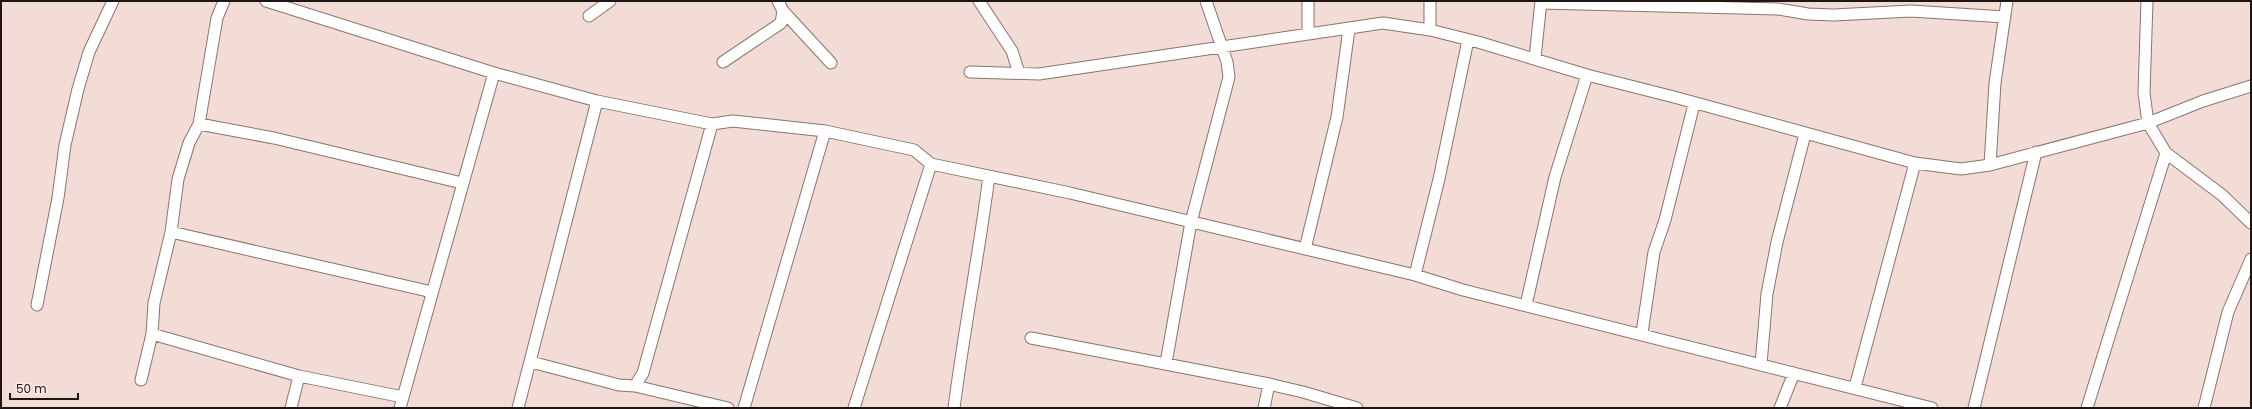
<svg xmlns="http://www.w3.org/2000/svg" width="2252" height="409" font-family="Poppins,sans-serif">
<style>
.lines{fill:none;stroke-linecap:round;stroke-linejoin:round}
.minor-casing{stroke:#89746f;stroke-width:13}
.minor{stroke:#fff;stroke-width:11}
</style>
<rect width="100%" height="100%" fill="#f3dbd6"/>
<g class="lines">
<g class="minor-casing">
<path id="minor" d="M266,1L494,73L597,101L712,124L733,121L825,131L914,150L931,164L1070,193L1415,275L1463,290L1932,408
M778,1L783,11L831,63
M979,1L1012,51L1019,73
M1308,1V33
M2147,1L2144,93L2148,123L2166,153L2222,195L2251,223
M1541,3L1778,9L1808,14L1834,15L1911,11L2005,17
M589,16L610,1
M1430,30V1
M1535,58L1541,1
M723,62L781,23L783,11
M970,72L1039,74L1383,23L1430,30L1478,42L1587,75L1674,97L1915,163L1961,169L1990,165L2148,123L2203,101L2251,86
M199,124L274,138L462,183
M1990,165L1995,83L2007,1
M171,232L432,292
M1305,249L1337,117L1349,29
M1415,275L1439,179L1468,40
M37,305L58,198L65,145L78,89L89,52L113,1
M1526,305L1555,177L1587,75
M1642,333L1654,252L1665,220L1694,104
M152,334L299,376L403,397
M1031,338L1269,384L1303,392L1357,408
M531,362L619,385L635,386L643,373L712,124
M1166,363L1191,222L1229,77L1227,62L1206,1
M1761,364L1767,294L1777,242L1805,134
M141,380L152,334L154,303L171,232L178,179L189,143L199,124L217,18L224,1
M635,386L728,408
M1855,387L1915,163
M291,408L299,376
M400,408L494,73
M518,408L597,101
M744,408L825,131
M854,408L931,164
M954,408C964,330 979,254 989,176
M1264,408L1269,384
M1780,408L1794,373
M1974,408L2036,152
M2087,408L2166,153
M2204,408L2228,312L2251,259"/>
</g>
<use href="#minor" class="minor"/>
</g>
<rect width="2252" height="409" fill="none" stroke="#1e1614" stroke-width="4"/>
<path d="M10 393v6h68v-6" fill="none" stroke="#1e1614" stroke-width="2"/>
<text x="16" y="393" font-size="12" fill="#1e1614" stroke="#fde9e5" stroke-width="3" paint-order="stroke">50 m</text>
</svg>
